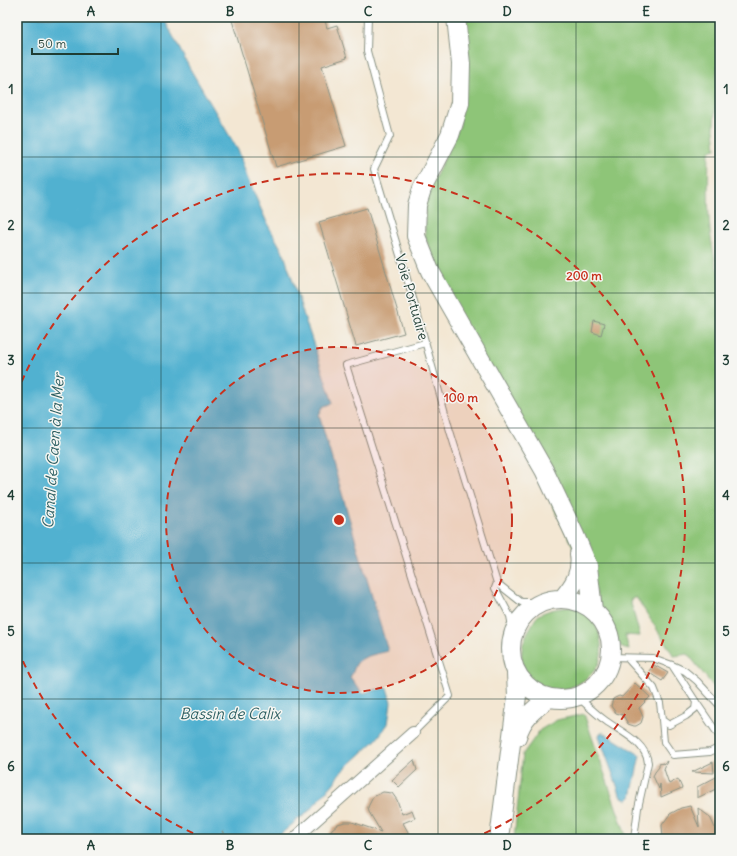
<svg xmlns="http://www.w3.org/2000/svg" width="737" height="856" font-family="Delius,sans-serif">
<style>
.green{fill:#8ec578;stroke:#568156}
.water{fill:#51b1d0;stroke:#387782}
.building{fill:#c89c73}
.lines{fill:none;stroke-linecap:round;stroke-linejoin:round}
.lane-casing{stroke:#899284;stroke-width:8}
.street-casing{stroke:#899284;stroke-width:14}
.secondary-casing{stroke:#899284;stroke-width:20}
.path{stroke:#899284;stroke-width:2;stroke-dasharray:3 3;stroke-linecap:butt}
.lane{stroke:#fff;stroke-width:6}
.street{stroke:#fff;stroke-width:12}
.secondary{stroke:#fff;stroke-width:18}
.grid{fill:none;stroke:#1f3d34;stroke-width:1;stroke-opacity:0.55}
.ring{fill:none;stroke:#c8321e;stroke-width:2;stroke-dasharray:7 5}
.labels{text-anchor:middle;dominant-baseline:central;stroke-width:3;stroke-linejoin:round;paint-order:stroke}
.street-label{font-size:14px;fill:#1f3d34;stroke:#f6f6f2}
.water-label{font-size:15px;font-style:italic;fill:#2e6063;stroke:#f6f6f2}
.centre{fill:#c8321e;stroke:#f6f6f2;stroke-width:2}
.ring-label{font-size:12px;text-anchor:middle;font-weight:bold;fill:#c8321e;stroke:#f6f6f2;stroke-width:3;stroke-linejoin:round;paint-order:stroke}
.neatline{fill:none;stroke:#1f3d34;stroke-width:1.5}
.grid-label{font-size:13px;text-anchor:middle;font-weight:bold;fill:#1f3d34}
</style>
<rect width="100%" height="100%" fill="#f6f6f2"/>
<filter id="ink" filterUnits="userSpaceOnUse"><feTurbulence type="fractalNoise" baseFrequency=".025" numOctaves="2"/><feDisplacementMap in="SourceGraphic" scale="8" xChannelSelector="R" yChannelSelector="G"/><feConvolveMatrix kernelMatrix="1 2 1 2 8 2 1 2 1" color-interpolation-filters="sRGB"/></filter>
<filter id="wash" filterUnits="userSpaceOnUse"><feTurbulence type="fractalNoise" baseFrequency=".012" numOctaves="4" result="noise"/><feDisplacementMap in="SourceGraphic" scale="16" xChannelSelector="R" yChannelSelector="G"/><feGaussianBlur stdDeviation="0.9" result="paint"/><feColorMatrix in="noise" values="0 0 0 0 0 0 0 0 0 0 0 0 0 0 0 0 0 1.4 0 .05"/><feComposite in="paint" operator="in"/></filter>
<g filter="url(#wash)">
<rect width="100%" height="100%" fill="#f3e7d3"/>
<path class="green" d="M461,17H720L714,129L716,149L709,151C708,195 706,235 720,277V695L688,654L674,656L636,597L630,600L640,636L625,635L629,650L622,648L615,638L612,628L607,617L601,609L595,591L437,271L425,236V199L460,125Z
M571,607C575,608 580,609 583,610C599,619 606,650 598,665C587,686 548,702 531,681C517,664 520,642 532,625C534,621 536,617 539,615C549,609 560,608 571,607Z
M584,714L627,839H514L523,754L540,730L557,720Z"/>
<path class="water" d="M17,17H163L189,67L239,152L247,177L268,225L284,254L303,313L333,403L323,407L319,415L388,651C378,654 364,655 357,663C353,668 354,673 350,677L363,694C368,690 379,690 387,688L391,702L388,724L376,740L339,774L334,783L305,815L295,820L296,821L275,839H17Z
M600,733H604L640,755L631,797L627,800L623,798L620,794L599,736Z"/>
<g id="blocks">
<path class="building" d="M231,17H324L327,28L337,25L347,58L322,66L346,146L276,167Z
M367,208L404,333L356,346L319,222Z
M594,321L604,324L601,335L592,332Z
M654,665L668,673L662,681L648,672Z
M635,683L650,697L639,708L643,717L641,723L636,726H634L628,724L623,715L616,713L611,706L613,699L619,696L622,697Z
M414,760L417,770L399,787L392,780Z
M667,761L664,769L669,784L678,779L682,788L661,797L660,784L659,789L653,776L655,772L659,767V764L663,763V764Z
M713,762L714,773L692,772Z
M720,775V787L697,798V787Z
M383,792L392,793L397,800L402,814L412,810L415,818L403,823L408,832L409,839H326L332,829L338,824L345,822H352L381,832L369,812L368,807L373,797Z
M690,806L699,827L698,808L710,817L715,828V839H663L662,825L670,814L681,808Z"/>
</g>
</g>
<g filter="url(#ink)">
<use href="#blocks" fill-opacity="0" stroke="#899284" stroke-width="1"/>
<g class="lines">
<g class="lane-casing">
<path id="lane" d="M368,17L367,51L390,136L374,169L415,305L450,431L497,583L495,588L510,616L513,632
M497,583L521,602H542
M610,657L653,658L672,665L685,671L697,681L720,706
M627,658L654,688L660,703L662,720L669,725L686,716L695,709L696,702L672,665
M577,696C587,705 596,714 606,721C621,732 646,742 648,763L638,808L634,839
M696,702L720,737
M662,720L664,742L673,755L710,752L720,747
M413,733L450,696L346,365L425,343"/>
</g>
<g class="street-casing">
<path id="street" d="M294,839L413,733"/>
</g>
<g class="secondary-casing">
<path id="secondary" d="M456,17L461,64L460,103L450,135L422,189L417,205L416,236L430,271L544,470L574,533L588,566L593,610
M511 649a50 50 0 1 1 100 0a50 50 0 1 1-100 0Z
M562,599C574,585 582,573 579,554
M517,737C522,718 534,709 549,698
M499,839L517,696L516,673"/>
</g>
<path class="path" d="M222,831L230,839"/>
<use href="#lane" class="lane"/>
<use href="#street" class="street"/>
<use href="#secondary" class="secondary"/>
</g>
</g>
<path class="grid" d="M161,17V839M299,17V839M438,17V839M576,17V839M17,157H720M17,293H720M17,428H720M17,563H720M17,699H720"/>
<circle cx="339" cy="520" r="173" fill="#c8321e" fill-opacity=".12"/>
<g class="ring">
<circle cx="339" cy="520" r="173"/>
<path d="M204 838A346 346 0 0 1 17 647M17 393A346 346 0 1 1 474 838"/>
</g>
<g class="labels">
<g class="street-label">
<text transform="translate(412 297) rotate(74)">Voie Portuaire</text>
</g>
<g class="water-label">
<text transform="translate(53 451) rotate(-86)">Canal de Caen à la Mer</text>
<text x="230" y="713">Bassin de Calix</text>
</g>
</g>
<circle cx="339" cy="520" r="6" class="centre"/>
<g class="ring-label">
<text x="584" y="280">200 m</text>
<text x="461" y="402">100 m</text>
</g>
<rect width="737" height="856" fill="none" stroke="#f6f6f2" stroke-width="44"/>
<path d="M32 48v6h86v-6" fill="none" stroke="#1f3d34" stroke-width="2"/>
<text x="38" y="48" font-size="12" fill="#1f3d34" stroke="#f6f6f2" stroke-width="3" paint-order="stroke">50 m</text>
<rect x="22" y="22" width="693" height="812" class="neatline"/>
<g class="grid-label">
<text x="91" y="16">A</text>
<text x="230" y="16">B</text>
<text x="368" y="16">C</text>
<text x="507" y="16">D</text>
<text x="646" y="16">E</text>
<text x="11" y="94">1</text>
<text x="726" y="94">1</text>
<text x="11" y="230">2</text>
<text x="726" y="230">2</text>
<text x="11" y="365">3</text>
<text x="726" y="365">3</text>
<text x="11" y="500">4</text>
<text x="726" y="500">4</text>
<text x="11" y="636">5</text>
<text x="726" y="636">5</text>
<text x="11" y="771">6</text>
<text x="726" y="771">6</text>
<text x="91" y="850">A</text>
<text x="230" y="850">B</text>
<text x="368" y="850">C</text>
<text x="507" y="850">D</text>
<text x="646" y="850">E</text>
</g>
</svg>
